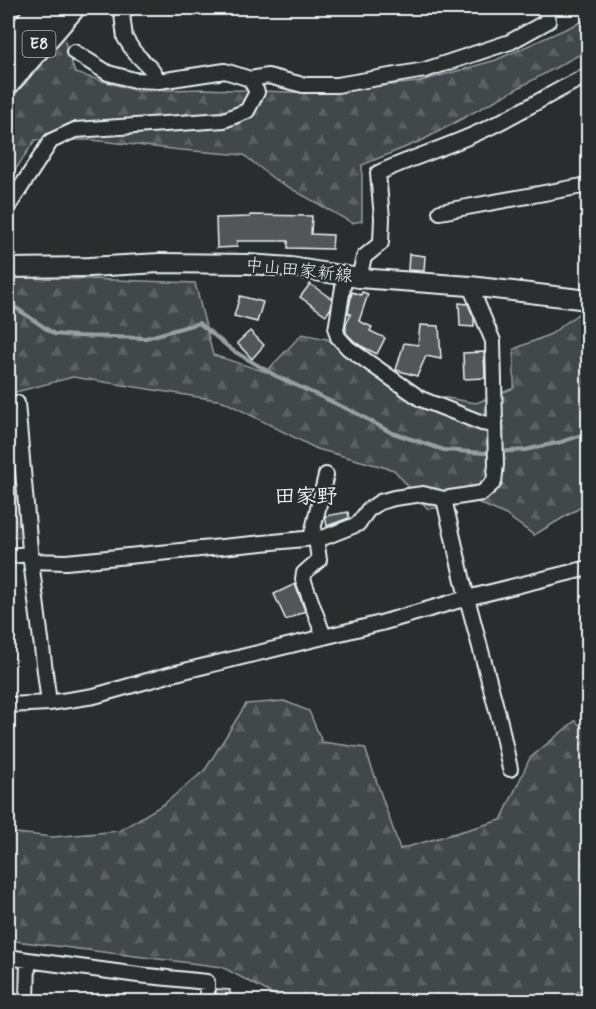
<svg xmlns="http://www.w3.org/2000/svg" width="596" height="1009" font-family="Mynerve,'Klee One',sans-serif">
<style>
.forest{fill:url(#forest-firs);stroke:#959ca0;stroke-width:1.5}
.cemetery{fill:url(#cemetery-stones);stroke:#959ca0;stroke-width:1.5}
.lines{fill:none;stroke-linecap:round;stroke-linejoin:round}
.stream{stroke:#989fa3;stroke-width:4}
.building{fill:#535759;stroke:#e8f1f8;stroke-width:1.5}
.minor-tunnel{stroke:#464a4c;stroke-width:14;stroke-dasharray:14 7;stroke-linecap:butt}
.minor-casing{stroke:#e8f1f8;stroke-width:18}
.secondary-casing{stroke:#e8f1f8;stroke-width:22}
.motorway-casing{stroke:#e8f1f8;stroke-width:28}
.minor{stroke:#2a2d2e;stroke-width:14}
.secondary{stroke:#2a2d2e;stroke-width:18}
.motorway{stroke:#2a2d2e;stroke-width:24}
.labels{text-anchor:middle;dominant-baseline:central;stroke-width:4.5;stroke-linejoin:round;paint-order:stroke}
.shield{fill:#2a2d2e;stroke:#afb6bb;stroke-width:1.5}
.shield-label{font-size:16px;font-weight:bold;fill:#e8f1f8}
.street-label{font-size:18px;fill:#e8f1f8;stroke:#2a2d2e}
.quarter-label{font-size:21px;font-weight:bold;fill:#e8f1f8;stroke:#2a2d2e}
</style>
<defs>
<pattern id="forest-firs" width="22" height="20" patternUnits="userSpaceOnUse" patternTransform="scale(1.5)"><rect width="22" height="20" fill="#424648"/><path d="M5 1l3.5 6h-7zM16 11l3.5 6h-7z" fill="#5d6163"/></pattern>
<pattern id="cemetery-stones" width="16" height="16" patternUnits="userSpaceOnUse" patternTransform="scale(1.5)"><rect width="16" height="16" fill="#424648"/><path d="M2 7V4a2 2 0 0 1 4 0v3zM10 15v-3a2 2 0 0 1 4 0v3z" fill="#5d6163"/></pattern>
</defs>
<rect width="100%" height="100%" fill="#2a2d2e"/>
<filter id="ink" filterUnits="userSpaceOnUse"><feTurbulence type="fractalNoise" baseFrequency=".0167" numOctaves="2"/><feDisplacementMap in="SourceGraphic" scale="12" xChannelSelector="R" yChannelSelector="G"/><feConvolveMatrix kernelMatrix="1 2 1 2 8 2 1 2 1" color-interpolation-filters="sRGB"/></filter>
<g filter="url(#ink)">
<path class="forest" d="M8,8H54L75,73L137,91L203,89L317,93L418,82L496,60L588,19V50L423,140L362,165V221L352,223L274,179L244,155L181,150L91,140H35L8,181Z
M35,277L195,283L213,355L266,372L302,334L327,339L387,385L435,396L476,403L514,388V349L551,334L583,310L588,311V503L534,535L506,515L477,502L428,509L394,470L317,449L223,401L73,377L8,394V278Z
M284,701L309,711L322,742L365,748L400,849L501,820L530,758L575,721L588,732V987L557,1002L286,1001L222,967L8,940V832L53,837L119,831L164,804L205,770L246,704Z"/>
<path class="cemetery" d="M8,415H10L13,421L23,537H8Z"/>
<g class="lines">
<path class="stream" d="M8,309L16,308L54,334L74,336L146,338L199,323L232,350L276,376L358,414L390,432L444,450L484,453L525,450L561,442L588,433"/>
</g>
<path class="building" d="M250,215L312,216L311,234L333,235L332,249L288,248V241H237V247L217,248L216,218L250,217Z
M409,254L425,256L424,271L408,270Z
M310,284L332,299L331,308L326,315L300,297Z
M352,292L361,295L362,292L368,294L359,321L372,327L370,331L385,338L377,354L361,346L354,341L346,333V324L351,314L348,313Z
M240,296L263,302L257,322L234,316Z
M459,303L468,304L474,318V327L460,326Z
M420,325L439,326L441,359L426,356L417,376L396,370L404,343L418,345Z
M250,331L264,345L252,359L237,343Z
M484,352L485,378L464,379L463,353Z
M348,512L349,518L327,526L325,516Z
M295,584L305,611L286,620L274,594Z
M216,989L230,990V1002H216Z"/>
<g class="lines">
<path class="minor-tunnel" d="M19,8L74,52"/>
<g class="minor-casing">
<path id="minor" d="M128,8L122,14L125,38L134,52L151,69L159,81
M250,79L268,76L303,85H337L425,70L510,42L548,21L547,12L541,8
M8,207L51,141L75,130L224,120L247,111L257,92L250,79L225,71L159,81L134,80L108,73L74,52
M440,212L588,185
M345,275L336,330L338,337L348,348L421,399L482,423L495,425
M359,278L364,257L381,243L382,218L378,173C415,156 454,145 490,127C523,111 555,91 588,75
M470,286L493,341L496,465L494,482L482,493L444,499L467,598L500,722L510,769
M17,403L31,561L49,703L94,696L172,674L381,623L467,598L588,568
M311,538L326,475
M316,538L319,560L304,573L303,579L324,637
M8,556L30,554
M31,561L66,562L325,537L358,524L368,510L380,502L394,498L423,494L444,499
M8,705L49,703
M8,957L28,960L27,1002
M28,960L138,975L207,982V1002"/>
</g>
<g class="secondary-casing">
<path id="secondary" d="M8,268L89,267L160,263L248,264L291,267L359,278L470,286L588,300"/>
</g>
<g class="motorway-casing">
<path id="motorway" d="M8,46L41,8
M8,82L72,8"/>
</g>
<use href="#minor" class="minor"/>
<use href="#secondary" class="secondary"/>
<use href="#motorway" class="motorway"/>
</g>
</g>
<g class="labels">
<rect class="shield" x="22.5" y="31" width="33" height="26" rx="4.5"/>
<g class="shield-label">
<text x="39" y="44">E8</text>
</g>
<g class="street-label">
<text transform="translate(299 271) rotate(6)">中山田家新線</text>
</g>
<g class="quarter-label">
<text x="306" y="497">田家野</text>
</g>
</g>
<rect width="596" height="1009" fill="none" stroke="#2a2d2e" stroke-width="30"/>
<rect x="15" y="15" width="566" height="979" fill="none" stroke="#e8f1f8" stroke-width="2" filter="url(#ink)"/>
</svg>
